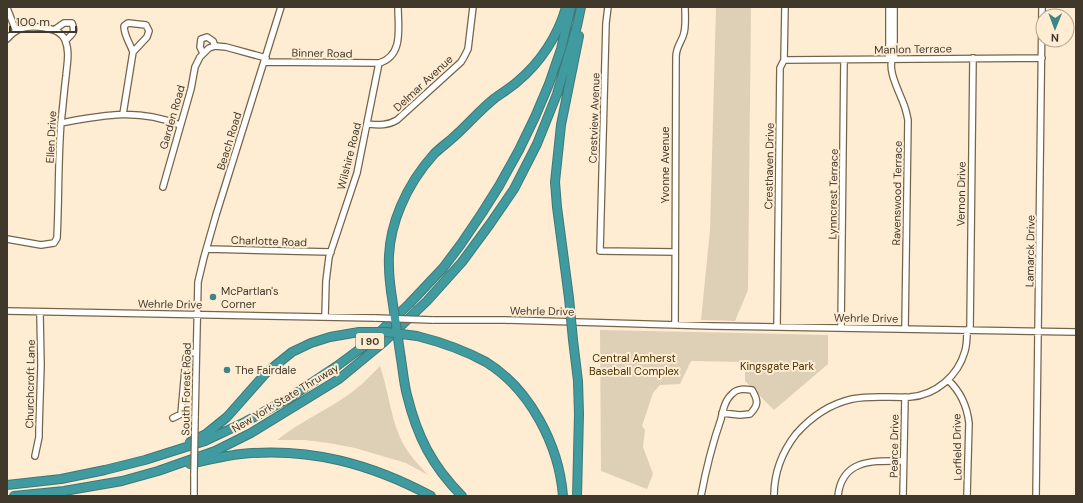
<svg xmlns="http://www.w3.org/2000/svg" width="1083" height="503" font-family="'DM Sans',sans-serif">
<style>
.green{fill:#decfb7}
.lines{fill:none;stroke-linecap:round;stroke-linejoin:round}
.minor-casing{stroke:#766448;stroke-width:8}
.highway-casing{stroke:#407877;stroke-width:10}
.minor{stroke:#fff;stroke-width:5.5}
.highway{stroke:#3f9b9f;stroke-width:8}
.minor-bridge-casing{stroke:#766448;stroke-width:8;stroke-linecap:butt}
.highway-bridge-casing{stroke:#407877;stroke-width:10;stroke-linecap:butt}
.minor-bridge{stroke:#fff;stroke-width:5.5}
.highway-bridge{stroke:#3f9b9f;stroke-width:8}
.poi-dot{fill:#3d8589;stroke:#feedd3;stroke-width:1.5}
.labels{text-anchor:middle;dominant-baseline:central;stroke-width:4;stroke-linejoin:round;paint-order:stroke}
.shield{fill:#feedd3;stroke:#7a6e5e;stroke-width:1}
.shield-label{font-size:10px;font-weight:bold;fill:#41382c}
.street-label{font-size:11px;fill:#41382c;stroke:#feedd3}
.poi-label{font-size:11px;fill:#41382c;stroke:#feedd3;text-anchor:start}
.park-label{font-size:11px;fill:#4a3102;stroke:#feedd3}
</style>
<rect width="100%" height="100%" fill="#feedd3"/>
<path class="green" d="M716,7H751L748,290L735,321L701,320L710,230Z
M600,330L828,335V364L774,410L745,381V362L691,361L680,384L660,385L653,393L642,426L645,430L643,447L653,474L647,489L601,471Z
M380,366C388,389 390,413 399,435C405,451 417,463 428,475L406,463L355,448L329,443L304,440H277C298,423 323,412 345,397C358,389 369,377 380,366Z"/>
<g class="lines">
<g class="minor-casing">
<path id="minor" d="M608,7L606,23L600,251L675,252
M889,7V57L892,60
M894,7V56C885,67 900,93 904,105C906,110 907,115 908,120L905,329
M7,8L16,31
M54,30L64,23H72C76,33 72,34 66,40
M7,39C17,28 24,26 39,27C49,28 61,30 65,40C70,51 67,64 66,76C64,91 63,107 61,122C58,160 59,199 57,238L54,243L41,245L7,239
M203,53L200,47L201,39L207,37L213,41L215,46
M784,60L1042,58
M264,62L379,63
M123,114L133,52L147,37L149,31L146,25L128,23L124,26C124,36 130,43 133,52
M61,123C104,115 138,108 180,125
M367,124C379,125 387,126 397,120L461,62L464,57L468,49L473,7
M163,187L191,89L195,67L200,57L209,48L215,46L226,47L266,58
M207,249L331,252
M7,311L376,318
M325,317L326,281L329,257L357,173L379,63C404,56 398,27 398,7
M432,320H505L712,326L1076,332
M675,325L676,57C676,46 682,42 684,33C686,25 685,15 685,7
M777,327L780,68L784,60L785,7
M841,328L844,60
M970,330L973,58
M948,380C961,392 967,406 969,423L967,496
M173,418L181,414L186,358C188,353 191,353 196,352
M195,418L198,282L204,257L216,215L281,7
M35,456L39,437V429L41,365L40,315L39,312
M194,496V474
M701,496C706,469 712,445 721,419C723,410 725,400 732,394C737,388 745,389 752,390C758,400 759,405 750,414L740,415L722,413
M774,496C774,474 782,452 796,434C811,417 830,404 852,399C871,395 891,398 910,397C936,395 958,376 965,351C967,344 967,337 967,330
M838,496C842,458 875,461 903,461
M903,496L905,397
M1036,496L1042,7"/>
</g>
<g class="highway-casing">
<path id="highway" d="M391,291C390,283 389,275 389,267C387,226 407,184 434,154C441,147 450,141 457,134C470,122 481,109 495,98C502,93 510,88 517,82C540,63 558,36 566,7
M569,298L557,207L555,182L561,125L579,36
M417,336C441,342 464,350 486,362C530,389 559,445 563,496
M573,340L578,381L579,414L577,496
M401,359C403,371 404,384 407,395C417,436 432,466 462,496
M190,442L206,434L227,417L266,373L292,352L311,343L330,337L359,332
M190,464C207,460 224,456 241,454C310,447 371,464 431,496
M7,485L61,479L105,470L145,460L205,441L245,422L289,398L337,366L368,343L409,304L443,268L461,244L482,213L499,186L519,150L535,117L549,84L561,49L571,7
M14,496L64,491L122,481L158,471L215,451L251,433L339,379L384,342L427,301L462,262L490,224L514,189L537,144L557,94L577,26L581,7"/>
</g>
<use href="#minor" class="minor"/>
<use href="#highway" class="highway"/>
<g class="minor-bridge-casing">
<path id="minor-bridge" d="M376,318L432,320
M194,474L195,418"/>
</g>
<g class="highway-bridge-casing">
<path id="highway-bridge" d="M391,291L401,359
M569,298L573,340
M359,332H386L417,336"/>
</g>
<use href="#minor-bridge" class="minor-bridge"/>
<use href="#highway-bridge" class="highway-bridge"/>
</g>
<g class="poi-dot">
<circle cx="213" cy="297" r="4"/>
<circle cx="227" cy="370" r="4"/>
</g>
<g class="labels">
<rect class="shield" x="356" y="333" width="28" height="16" rx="3"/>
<g class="shield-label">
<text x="370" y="341">I 90</text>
</g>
<g class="street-label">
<text transform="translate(913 49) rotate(-1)">Manlon Terrace</text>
<text transform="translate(322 53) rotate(1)">Binner Road</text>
<text transform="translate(423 83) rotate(-43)">Delmar Avenue</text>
<text transform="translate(172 117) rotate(-74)">Garden Road</text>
<text transform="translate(594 118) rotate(-88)">Crestview Avenue</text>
<text transform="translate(51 137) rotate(-87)">Ellen Drive</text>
<text transform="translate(229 141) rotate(-73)">Beach Road</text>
<text transform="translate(349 156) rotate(-76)">Wilshire Road</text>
<text transform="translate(665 165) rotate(-90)">Yvonne Avenue</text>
<text transform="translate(769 166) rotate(-89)">Cresthaven Drive</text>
<text transform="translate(897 193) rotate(-89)">Ravenswood Terrace</text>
<text transform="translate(833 194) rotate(-89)">Lynncrest Terrace</text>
<text transform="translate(961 194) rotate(-89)">Vernon Drive</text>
<text transform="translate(269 241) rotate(2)">Charlotte Road</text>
<text transform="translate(1030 251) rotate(-89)">Lamarck Drive</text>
<text transform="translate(170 304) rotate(1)">Wehrle Drive</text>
<text transform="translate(542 311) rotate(1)">Wehrle Drive</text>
<text transform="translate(866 318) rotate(1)">Wehrle Drive</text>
<text transform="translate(30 384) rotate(-89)">Churchcroft Lane</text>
<text transform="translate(186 389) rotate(-89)">South Forest Road</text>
<text transform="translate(285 398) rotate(-31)">New York State Thruway</text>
<text transform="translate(894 446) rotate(-89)">Pearce Drive</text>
<text transform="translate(957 447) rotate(-91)">Lorfield Drive</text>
</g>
<g class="poi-label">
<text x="221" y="291">McPartlan's<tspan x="221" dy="13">Corner</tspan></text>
<text x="235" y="370">The Fairdale</text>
</g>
<g class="park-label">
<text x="634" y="358">Central Amherst<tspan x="634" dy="13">Baseball Complex</tspan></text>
<text x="777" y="366">Kingsgate Park</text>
</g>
</g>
<rect width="1083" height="503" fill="none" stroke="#41382c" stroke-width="16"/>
<g transform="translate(1055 28) rotate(181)"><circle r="19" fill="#feedd3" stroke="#b2a590"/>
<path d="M0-3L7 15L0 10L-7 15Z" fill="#3d8589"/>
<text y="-6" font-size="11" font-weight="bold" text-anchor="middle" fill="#41382c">N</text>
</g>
<path d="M10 26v6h66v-6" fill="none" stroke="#41382c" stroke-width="2"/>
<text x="16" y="26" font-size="12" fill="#41382c" stroke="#feedd3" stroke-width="3" paint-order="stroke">100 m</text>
</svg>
